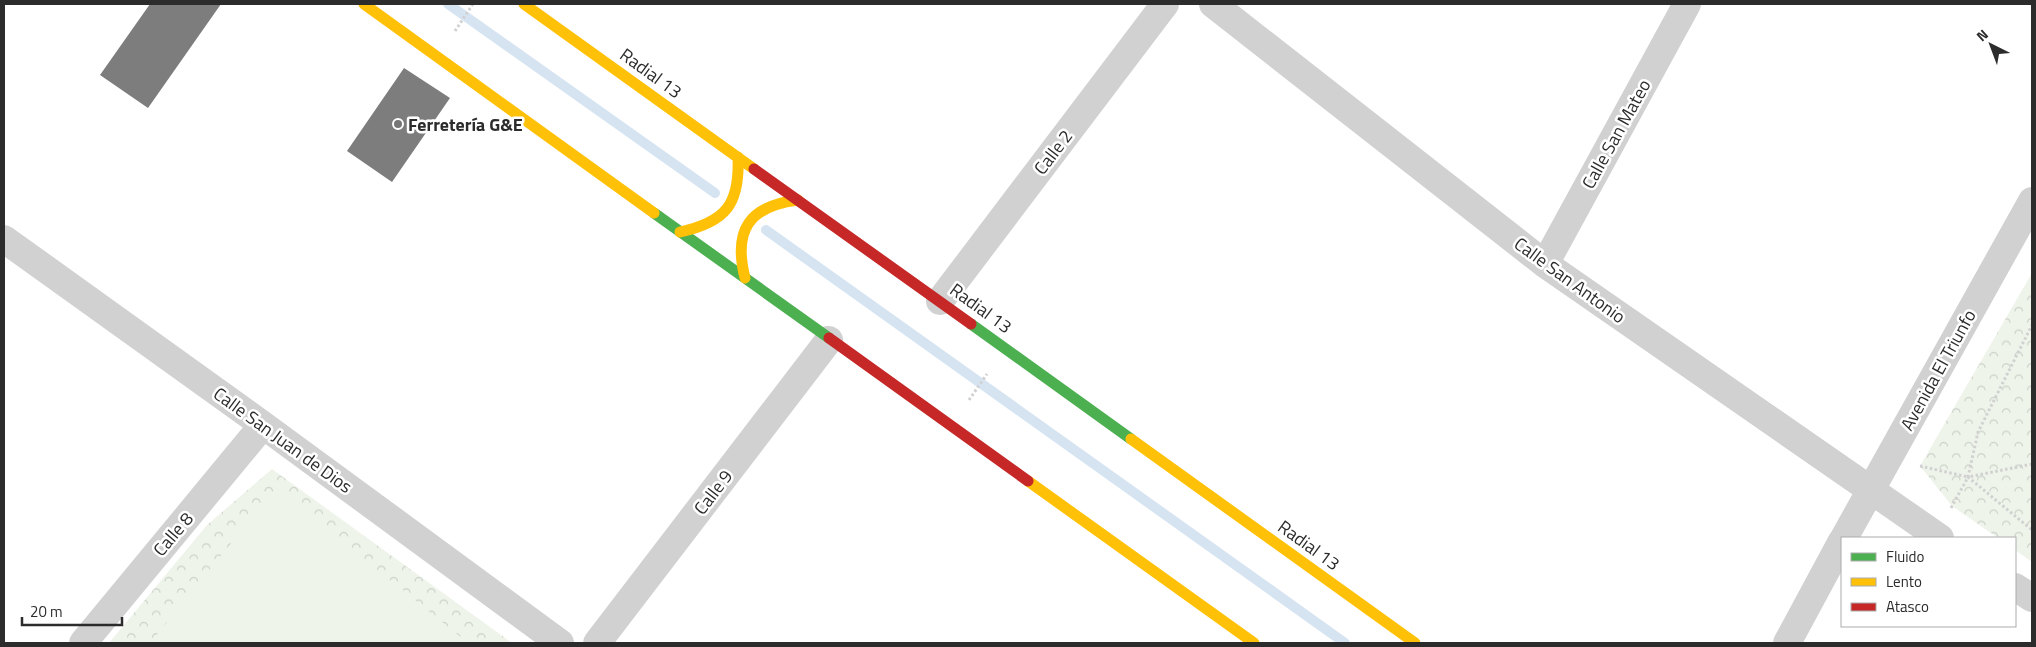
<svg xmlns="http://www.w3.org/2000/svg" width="2036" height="647" font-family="'Titillium Web',sans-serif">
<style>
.park{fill:url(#park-crowns)}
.pitch{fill:#eef4ea}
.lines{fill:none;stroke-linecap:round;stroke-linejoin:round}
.stream{stroke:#d6e4f2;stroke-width:10}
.building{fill:#7d7d7d}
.path{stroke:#d1d1d1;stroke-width:3;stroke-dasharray:2.5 2.5;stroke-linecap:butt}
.street{stroke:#d1d1d1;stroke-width:28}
.fast{stroke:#4caf50;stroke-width:11}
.slow{stroke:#ffc107;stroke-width:11}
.jam{stroke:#c62828;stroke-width:11}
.poi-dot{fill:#767676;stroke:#fff;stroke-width:2}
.labels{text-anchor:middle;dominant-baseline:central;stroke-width:5;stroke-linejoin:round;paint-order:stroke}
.street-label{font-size:18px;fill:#2c2c2c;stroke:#fff}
.poi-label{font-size:18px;font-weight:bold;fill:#2c2c2c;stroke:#fff;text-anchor:start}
</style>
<defs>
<pattern id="park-crowns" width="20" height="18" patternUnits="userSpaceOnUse" patternTransform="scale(1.25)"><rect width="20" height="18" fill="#eef4ea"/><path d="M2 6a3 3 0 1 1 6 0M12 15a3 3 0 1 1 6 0" fill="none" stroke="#ccd1c9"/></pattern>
</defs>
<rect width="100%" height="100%" fill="#fff"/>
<path class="park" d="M2032,273V562L2015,550V538H1998L1952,506L1920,466Z
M272,469L512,643H109L207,525Z"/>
<path class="pitch" d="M276,488L468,643H150Z"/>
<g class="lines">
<path class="stream" d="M448,4L715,193
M766,230L1345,643"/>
</g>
<path class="building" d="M150,4H221L148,108L100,75Z
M404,68L450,98L392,182L347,151Z"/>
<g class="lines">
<path class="path" d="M455,31L473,4
M969,400L987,374
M2032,464L1968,477L2032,530
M1920,466L1968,477
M1951,508L1968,477L1978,432L2032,325"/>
<path class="street" d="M1213,4L1545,264L1940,538
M4,239L263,425L560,643
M1545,264L1687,4
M940,301L1165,4
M1844,538L2032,201
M2015,587L2032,598
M83,643L263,425
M597,643L829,340
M1787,643L1842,541"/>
<path class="fast" d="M654,213L829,338
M971,324L1131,439"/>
<path class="slow" d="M364,4L654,213
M524,4L754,169
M680,232C726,222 740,204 738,157
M745,278C733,230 749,206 798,200
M1131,439L1415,643
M1028,481L1254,643"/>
<path class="jam" d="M754,169L971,324
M829,338L1028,481"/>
</g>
<circle class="poi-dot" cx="398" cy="124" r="5"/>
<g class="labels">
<g class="street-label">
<text transform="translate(651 73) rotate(36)">Radial 13</text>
<text transform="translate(1616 134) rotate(-61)">Calle San Mateo</text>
<text transform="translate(1053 152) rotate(-53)">Calle 2</text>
<text transform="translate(1570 280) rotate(36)">Calle San Antonio</text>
<text transform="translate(981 308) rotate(36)">Radial 13</text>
<text transform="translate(1938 370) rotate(-61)">Avenida El Triunfo</text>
<text transform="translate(283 440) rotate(36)">Calle San Juan de Dios</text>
<text transform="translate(713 492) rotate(-53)">Calle 9</text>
<text transform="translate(173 534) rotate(-50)">Calle 8</text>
<text transform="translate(1309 545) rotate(36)">Radial 13</text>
</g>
<g class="poi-label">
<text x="408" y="124">Ferretería G&amp;E</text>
</g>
</g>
<rect width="2036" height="647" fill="none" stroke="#2c2c2c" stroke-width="10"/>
<rect x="1841" y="537" width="175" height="90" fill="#ffffff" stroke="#ababab"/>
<rect x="1851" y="553" width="25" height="8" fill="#4caf50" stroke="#ababab"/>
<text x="1886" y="562" font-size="15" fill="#2c2c2c">Fluido</text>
<rect x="1851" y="578" width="25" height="8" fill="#ffc107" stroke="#ababab"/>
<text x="1886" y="587" font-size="15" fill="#2c2c2c">Lento</text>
<rect x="1851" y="603" width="25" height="8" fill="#c62828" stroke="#ababab"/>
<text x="1886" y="612" font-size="15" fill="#2c2c2c">Atasco</text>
<g transform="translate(1991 45) rotate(318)" stroke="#ffffff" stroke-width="4" paint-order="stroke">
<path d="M0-4L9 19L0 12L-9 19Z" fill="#2c2c2c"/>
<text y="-8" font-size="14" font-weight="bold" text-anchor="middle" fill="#2c2c2c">N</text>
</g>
<path d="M22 617v8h100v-8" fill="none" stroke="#2c2c2c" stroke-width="2.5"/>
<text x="30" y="617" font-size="15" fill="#2c2c2c" stroke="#ffffff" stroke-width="4" paint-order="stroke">20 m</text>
</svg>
